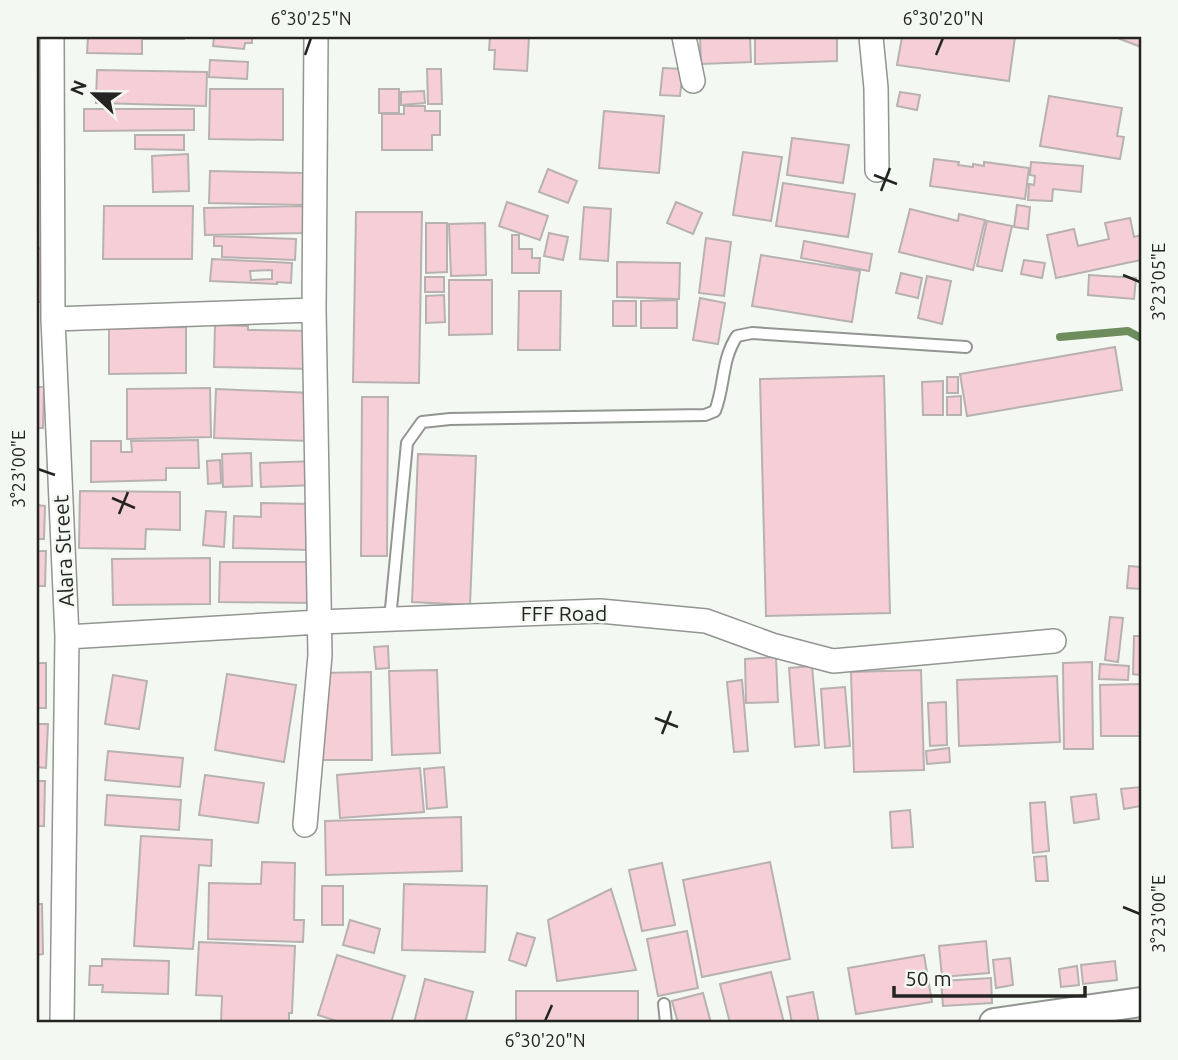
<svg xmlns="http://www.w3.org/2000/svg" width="1178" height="1060" font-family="Ubuntu,sans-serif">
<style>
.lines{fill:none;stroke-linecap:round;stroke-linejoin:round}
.stream{stroke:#6d8d5c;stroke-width:8}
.building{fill:#f5cfd5;stroke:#b8b1b2;stroke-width:2;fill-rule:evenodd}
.service-casing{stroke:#929591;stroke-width:14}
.minor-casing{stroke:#929591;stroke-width:26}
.tertiary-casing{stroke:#929591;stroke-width:32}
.service{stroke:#fff;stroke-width:10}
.minor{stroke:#fff;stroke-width:23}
.tertiary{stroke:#fff;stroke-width:28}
.ticks{fill:none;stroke:#242523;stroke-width:2.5}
.labels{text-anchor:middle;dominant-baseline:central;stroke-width:5;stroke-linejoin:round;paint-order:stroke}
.street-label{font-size:21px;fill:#242523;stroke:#f4f8f2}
.neatline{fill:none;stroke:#242523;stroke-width:2.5}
.ticks-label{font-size:18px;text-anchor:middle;fill:#242523}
</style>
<rect width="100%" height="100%" fill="#f4f8f2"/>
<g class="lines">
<path class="stream" d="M1060,337L1128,331L1141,338"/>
</g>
<path class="building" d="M88,37H184V39H142V54L87,53Z
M214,37H252V43H245L244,49L213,46Z
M490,37H529L527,71L494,69L495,50H489Z
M700,37H750L751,62L701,64Z
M755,37H837V61L755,64Z
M902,37H1015L1009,81L897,65Z
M1115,37H1141V47Z
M210,60L248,62L247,79L209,77Z
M663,68L683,69L680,96L660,95Z
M427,69H441L442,104H428Z
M97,70L207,72L206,106L96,103Z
M210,89H283V140L209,139Z
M379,89H399V113H379Z
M424,91L425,103L401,105V92Z
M900,92L920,95L917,110L897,106Z
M1049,96L1122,108L1117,136L1124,137L1120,159L1040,146Z
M404,106H425V111H440V135H432V150H382V114H404Z
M84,109H194V130L84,131Z
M604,111L664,116L659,173L599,168Z
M135,135H184V150L135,149Z
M792,138L849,145L843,183L787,175Z
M743,152L782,157L771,221L733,215Z
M188,154L189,191L153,192L152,156Z
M934,159L959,162L958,165L973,167V164L984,166V162L1029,168L1025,199L930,186Z
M1031,162L1083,166L1081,192L1053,189L1052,201L1028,200L1029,184L1034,185L1035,176L1030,175Z
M548,169L577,181L568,203L539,192Z
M210,171L304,173L303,205L209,203Z
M783,183L855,194L848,237L776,226Z
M507,202L548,216L540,240L499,226Z
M676,202L702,213L693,234L667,223Z
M1017,205L1030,207L1028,229L1014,227Z
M104,206H193L192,259H103Z
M303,206V233L205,235L204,208Z
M584,207L611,209L608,261L580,259Z
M910,209L958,221L959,214L985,220L973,270L899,252Z
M356,212H422L419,383L353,382Z
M1130,218L1134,237L1141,235V260L1056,278L1047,235L1074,229L1078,246L1109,239L1105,223Z
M987,221L1012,226L1002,271L977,266Z
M426,223H447V272L426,273Z
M485,223L486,275L451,276L449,224Z
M549,233L568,237L563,260L544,256Z
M512,235H519V249H532V258H540L539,273H512Z
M214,236L296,239L295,260L222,257V246H214Z
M706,238L731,242L724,296L699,293Z
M804,241L872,254L869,271L801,258Z
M41,248L42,302H37V249Z
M761,255L860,271L852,322L752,306Z
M212,259L292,263L291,283L277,282V284L210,281ZM272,270V279L251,280L250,271Z
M1024,260L1045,263L1042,278L1021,274Z
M617,262L680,263L679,299L617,297Z
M901,273L922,278L918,298L896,293Z
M1089,275L1136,278L1134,299L1088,295Z
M927,276L951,281L942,324L918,318Z
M425,277H444V292H425Z
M449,280H492V334L449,335Z
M519,291H561L560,350H518Z
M444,295L445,322L426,323V296Z
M700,298L725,303L718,344L693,340Z
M677,300V328H641V301Z
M613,301H636V326H613Z
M215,325L248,326V330L314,331L312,369L214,367Z
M186,327V373L109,374V328Z
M1115,347L1122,390L967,416L960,374Z
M884,376L890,613L766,616L760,379Z
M947,377H958V393H947Z
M943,381V415H923L922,382Z
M37,387H44L43,428H37Z
M210,388L211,437L127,439V389Z
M216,389L312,393L311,441L214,438Z
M961,396V415H947V397Z
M362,397H388L387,556H361Z
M198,440L199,468H166V480L91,482V441H121V452H132L131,441Z
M251,453L252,486L223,487L222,454Z
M418,454L476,456L470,605L412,602Z
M220,460L221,483L208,484L207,461Z
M316,461L317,485L261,487L260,463Z
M80,491L180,492V530L146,529L145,549L79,548Z
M261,503L311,504L310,550L233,548L234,516L261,517Z
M37,505L45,506L44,539H37Z
M206,511L226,512L224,547L203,545Z
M37,551H46L45,586H37Z
M210,558V604L113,605L112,559Z
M220,562H317L316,603L219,602Z
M1129,566L1141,567V589L1127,588Z
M1110,617L1123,618L1118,662L1105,660Z
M1134,636H1141V675L1133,674Z
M388,646L389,668L376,669L374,647Z
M776,657L778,702L746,703L745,659Z
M1092,662L1093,749H1064L1063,663Z
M37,663H46V708H37Z
M1100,664L1129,666L1128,680L1099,679Z
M812,666L819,745L795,747L789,668Z
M437,670L440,753L392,755L389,671Z
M921,670L924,770L854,772L851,672Z
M371,672L372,760H322L321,673Z
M227,674L296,685L284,762L215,750Z
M113,675L147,681L139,729L105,724Z
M1057,676L1060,742L959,746L957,680Z
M742,680L748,751L734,752L727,682Z
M1140,684V736H1101L1100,685Z
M845,687L850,746L825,748L821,689Z
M946,702L947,745L930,746L928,703Z
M37,724H48L46,768L37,767Z
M949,748L950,762L927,764L926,751Z
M108,751L183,758L180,787L105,780Z
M444,767L447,807L427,809L424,769Z
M420,768L424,812L340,818L337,775Z
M205,775L264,783L258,823L199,815Z
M37,781H45L44,826H37Z
M1141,787V806L1124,809L1121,789Z
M1096,794L1099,819L1074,823L1071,797Z
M107,795L181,800L179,830L105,825Z
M1045,802L1049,851L1033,853L1030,803Z
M910,810L913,847L892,848L890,812Z
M461,817L462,871L326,875L325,821Z
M141,836L212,840L211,866L199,865L193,949L134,946Z
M1046,856L1048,881H1036L1034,857Z
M262,862L295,863L294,920H304L303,942L208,939L209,883L261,884Z
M770,862L790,959L702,977L683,880Z
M662,863L675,925L642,931L629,870Z
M404,884L487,886L485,952L402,950Z
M322,886H343V925H322Z
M611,889L636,970L557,981L548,920Z
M37,904H42L43,954L37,955Z
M350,920L380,929L374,953L343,945Z
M687,931L698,988L658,996L647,939Z
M517,933L535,938L526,966L509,960Z
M986,941L989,973L942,977L939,946Z
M199,942L295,946L292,1013H289V1023H221L222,996L196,995Z
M337,955L405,976L391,1023H343L318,1015Z
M924,955L932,1002L856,1014L848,968Z
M1010,958L1013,985L996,988L993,960Z
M102,959L169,961L168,994L102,992L103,985H89L90,966H102Z
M1115,961L1117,980L1083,984L1081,965Z
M1077,966L1079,985L1061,987L1059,969Z
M771,972L784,1023H730L720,984Z
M991,978L992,1003L943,1006L941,981Z
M425,979L473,992L465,1023H414Z
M516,991H638V1023H516Z
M813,992L819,1023H792L787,997Z
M703,993L711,1023H678L672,1001Z"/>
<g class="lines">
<g class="service-casing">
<path id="service" d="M390,619L407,443L422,422L450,419L705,415L715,411C725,386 721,360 737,336L752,333L966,347
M664,1004L666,1023"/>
</g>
<g class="minor-casing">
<path id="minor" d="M52,37L53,319L67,637L62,1023
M684,37L693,81
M871,37L876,88L877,170
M53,319L314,310
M67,637L319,622L600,611L706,621L772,645L833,661L1054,641
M305,825L320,655L314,310L316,37"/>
</g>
<g class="tertiary-casing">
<path id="tertiary" d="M994,1023L1141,1002"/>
</g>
<use href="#service" class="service"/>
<use href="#minor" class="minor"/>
<use href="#tertiary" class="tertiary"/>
</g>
<path class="ticks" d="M305,55L311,38M936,55L943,38M874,175L897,184M881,191L890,168M1123,275L1140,282M38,469L55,475M112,498L135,508M119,514L128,492M655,718L678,727M662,734L671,711M1123,907L1140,914M545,1021L552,1005"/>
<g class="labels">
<g class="street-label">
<text transform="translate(63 551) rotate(-93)">Alara Street</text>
<text x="564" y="613">FFF Road</text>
</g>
</g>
<rect width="1178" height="1060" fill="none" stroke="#f4f8f2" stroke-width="77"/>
<g transform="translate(94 94) rotate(292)" stroke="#f4f8f2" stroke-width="5" paint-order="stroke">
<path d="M0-5L12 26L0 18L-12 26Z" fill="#242523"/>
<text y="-10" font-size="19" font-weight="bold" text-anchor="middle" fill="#242523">N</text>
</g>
<path d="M894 986v10h191v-10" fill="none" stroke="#242523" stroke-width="3.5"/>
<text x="905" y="986" font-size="21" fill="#242523" stroke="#f4f8f2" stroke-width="5" paint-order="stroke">50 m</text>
<rect x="38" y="38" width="1102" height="983" class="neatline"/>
<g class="ticks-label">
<text x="311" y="25">6°30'25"N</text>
<text x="943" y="25">6°30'20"N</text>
<text transform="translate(1159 282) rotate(-90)" y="6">3°23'05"E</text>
<text transform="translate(19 469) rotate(-90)" y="6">3°23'00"E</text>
<text transform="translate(1159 914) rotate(-90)" y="6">3°23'00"E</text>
<text x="545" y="1047">6°30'20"N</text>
</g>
</svg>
